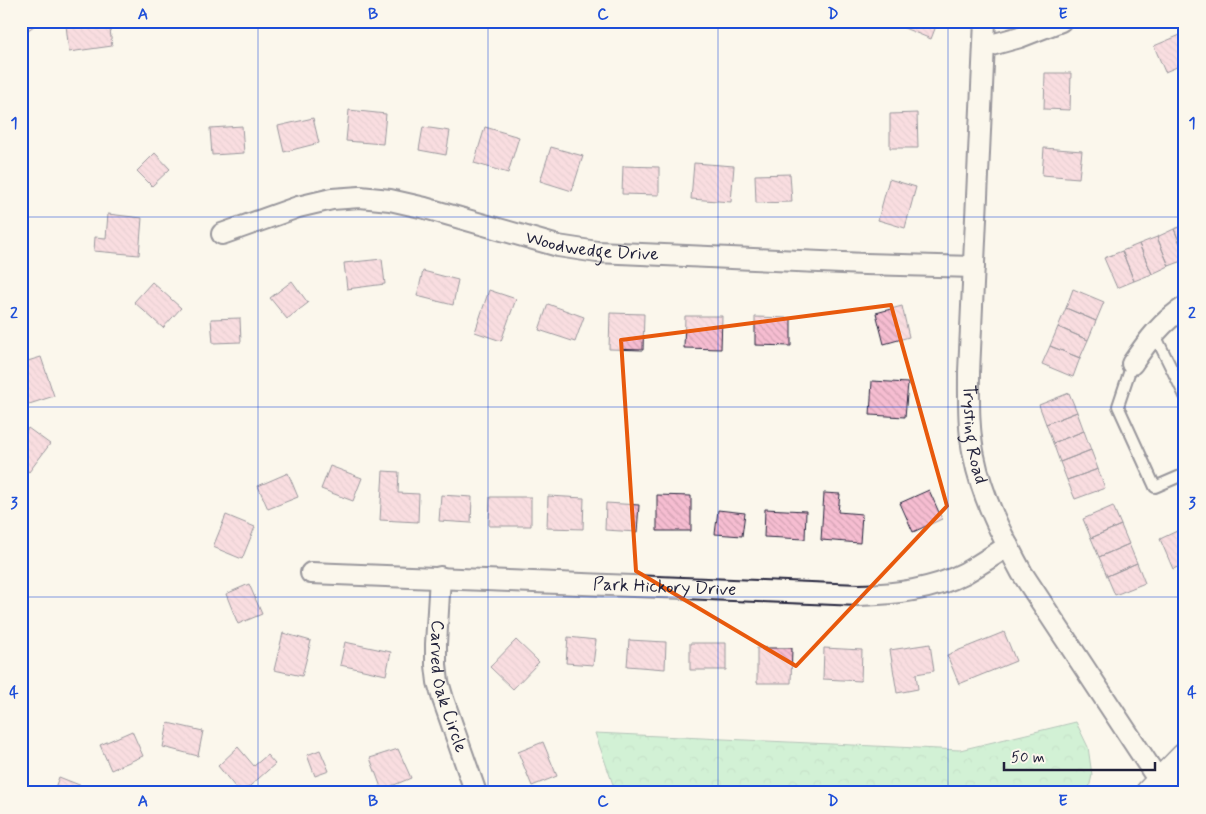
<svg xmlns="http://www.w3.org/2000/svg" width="1206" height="814" font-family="Mynerve,sans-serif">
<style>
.forest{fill:url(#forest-crowns);stroke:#60867a}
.building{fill:url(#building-back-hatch);stroke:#22223b}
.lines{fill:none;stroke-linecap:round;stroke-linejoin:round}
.service-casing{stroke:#22223b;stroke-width:14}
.minor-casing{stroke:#22223b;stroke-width:24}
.primary-casing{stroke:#22223b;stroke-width:31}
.service{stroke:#fbf7ec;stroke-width:10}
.minor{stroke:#fbf7ec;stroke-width:20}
.primary{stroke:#fbf7ec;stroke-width:28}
.marked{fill:none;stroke:#e8590c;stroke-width:4;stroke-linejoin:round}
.grid{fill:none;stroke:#1d4ed8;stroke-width:1;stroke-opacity:0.55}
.labels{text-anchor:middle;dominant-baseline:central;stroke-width:4.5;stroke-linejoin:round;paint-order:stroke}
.street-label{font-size:18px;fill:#22223b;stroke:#fbf7ec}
.neatline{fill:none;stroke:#1d4ed8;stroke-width:2}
.grid-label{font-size:16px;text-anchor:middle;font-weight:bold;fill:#1d4ed8}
</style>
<defs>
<pattern id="forest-crowns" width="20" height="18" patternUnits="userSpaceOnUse" patternTransform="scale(1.25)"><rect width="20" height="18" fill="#9fe9b8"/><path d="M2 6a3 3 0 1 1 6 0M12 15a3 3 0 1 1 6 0" fill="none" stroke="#89c89f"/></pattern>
<pattern id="building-back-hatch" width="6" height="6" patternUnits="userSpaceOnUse" patternTransform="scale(1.25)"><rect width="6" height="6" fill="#f6bdd1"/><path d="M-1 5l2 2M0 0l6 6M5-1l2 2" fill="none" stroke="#d3a2b4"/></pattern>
</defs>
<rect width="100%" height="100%" fill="#fbf7ec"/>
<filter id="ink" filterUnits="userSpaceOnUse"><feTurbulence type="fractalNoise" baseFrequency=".02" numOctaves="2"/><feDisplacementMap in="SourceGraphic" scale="10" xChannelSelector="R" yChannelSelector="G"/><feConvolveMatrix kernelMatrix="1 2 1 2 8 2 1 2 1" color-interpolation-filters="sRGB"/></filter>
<g filter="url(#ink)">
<path class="forest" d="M1076,722L1088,747L1092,775L1088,793H616L595,733L960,750Z"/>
<path class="building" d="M21,21H41L21,35Z
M93,21H109L112,46L69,52L66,25Z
M893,21H938L931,39L892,23Z
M1185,33V66L1184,64L1165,72L1154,46Z
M1045,73H1071L1070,110L1044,109Z
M349,110L386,114L383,144L346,141Z
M917,113L918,148H890V114Z
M313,118L319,143L284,152L278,126Z
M242,126L244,153L212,155L210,128Z
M423,127L450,131L446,155L419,150Z
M485,127L519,137L508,173L474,163Z
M551,147L583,156L572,191L540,181Z
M1044,148L1082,151L1079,178L1042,175Z
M155,153L170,169L152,186L137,171Z
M694,163L734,166L731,202L691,199Z
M623,166L659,167V195L622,194Z
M790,174L792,202L756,203L755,175Z
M889,179L916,187L905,228L878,220Z
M108,214L142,218L139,255L94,251L95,237L106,238Z
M1185,225V255L1174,229Z
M1174,229L1185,255V260L1169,266L1157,237Z
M1157,237L1169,266L1152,274L1139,244Z
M1139,244L1152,274L1134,281L1122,251Z
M1122,251L1134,281L1117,288L1104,258Z
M382,259L385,284L347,289L344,263Z
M423,271L458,280L453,305L417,296Z
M292,281L308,303L287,319L270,298Z
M152,282L181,308L163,328L134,302Z
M1073,289L1104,302L1096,321L1066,308Z
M489,290L516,299L501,341L475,332Z
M548,304L584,317L575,342L539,330Z
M902,306L909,337L884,344L876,313Z
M1066,308L1096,321L1088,340L1058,327Z
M610,313L644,314L643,350L609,349Z
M685,316H722L721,349L684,348Z
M755,317L791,318V346L755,345Z
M240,318L241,342L213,343L211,319Z
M1058,327L1088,340L1080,358L1050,346Z
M1050,346L1080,358L1073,377L1042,364Z
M41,357L54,396L23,406L21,399V363Z
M872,381L908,383L905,417L870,415Z
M1069,393L1077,412L1046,424L1039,405Z
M1077,412L1084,431L1053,443L1046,424Z
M28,428L50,444L29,472L21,466V438Z
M1084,431L1091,450L1060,462L1053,443Z
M1091,450L1098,469L1067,480L1060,462Z
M330,466L362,478L353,501L321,489Z
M1098,469L1105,488L1075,499L1067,480Z
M383,471L399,472L398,493L419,494L418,522L380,520Z
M288,473L298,497L268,509L258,486Z
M929,490L942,519L913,532L900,503Z
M824,493L840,494L838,512L862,514L860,543L821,540Z
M441,495L472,497L471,523L439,521Z
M657,495L691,496V531H657Z
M548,496L584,498L583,529L547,528Z
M490,497H531V526H489Z
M606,503L639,505L637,532L605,530Z
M1113,506L1121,525L1091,538L1083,519Z
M765,509L806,511L805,539L764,537Z
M718,510L745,513L742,536L715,534Z
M226,515L255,527L242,559L213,547Z
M1121,525L1129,544L1099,557L1091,538Z
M1185,528V549L1177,531Z
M1177,531L1185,549V564L1173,569L1160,539Z
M1129,544L1137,563L1107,576L1099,557Z
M1137,563L1145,583L1115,595L1107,576Z
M249,584L262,614L238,624L226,594Z
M1004,632L1016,661L959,684L947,655Z
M283,633L311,641L302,676L274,670Z
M568,637L596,640L593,665L566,663Z
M516,640L539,662L513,689L490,667Z
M629,640L666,642L665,669L627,666Z
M345,642L391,652L386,675L340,665Z
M690,643H726V670H690Z
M930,644L934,671L916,674L918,689L897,693L890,650Z
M757,648H792L791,683H757Z
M824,648L862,650L861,681L823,679Z
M168,723L203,731L198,756L163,747Z
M132,731L143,756L111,770L100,745Z
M543,742L557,776L532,786L518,752Z
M238,747L254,766L267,755L275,764L242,793H240L218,766Z
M398,749L411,778L382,790L370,758Z
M320,750L329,771L315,776L307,755Z
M59,777L92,790L91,793H53Z"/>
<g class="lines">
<g class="service-casing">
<path id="service" d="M1154,333L1185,396
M1132,364L1118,406L1155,487L1185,474"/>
</g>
<g class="minor-casing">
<g id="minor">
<path id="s1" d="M985,21L969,372C969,399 968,428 974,456C982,497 1002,536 1022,573L1167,793"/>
<path d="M984,47L1020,37L1061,21"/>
<path id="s2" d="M222,234L298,207L332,199L360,197L390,200L425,208L558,246L597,252L865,264L974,267"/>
<path d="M1132,364C1147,342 1162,321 1185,307"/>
<path id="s3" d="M311,573L859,595C896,594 932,590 965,573C979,565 994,555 1008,546"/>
<path id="s4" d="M440,577L436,644V665L438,682L443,699L476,793"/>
</g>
</g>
<g class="primary-casing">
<path id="primary" d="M1150,793L1185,757"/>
</g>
<use href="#service" class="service"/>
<use href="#minor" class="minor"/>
<use href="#primary" class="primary"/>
</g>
</g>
<path d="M0 0H1206V814H0ZM891,305L947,506L796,666L636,571L621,340Z" fill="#fbf7ec" fill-opacity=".55" fill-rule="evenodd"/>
<path class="marked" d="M891,305L947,506L796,666L636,571L621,340Z"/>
<path class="grid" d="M258,21V793M488,21V793M718,21V793M948,21V793M21,217H1185M21,407H1185M21,597H1185"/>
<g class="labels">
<g class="street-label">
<text stroke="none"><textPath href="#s2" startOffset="382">Woodwedge Drive</textPath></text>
<text stroke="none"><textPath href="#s1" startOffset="414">Trysting Road</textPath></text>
<text stroke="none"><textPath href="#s3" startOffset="354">Park Hickory Drive</textPath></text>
<text stroke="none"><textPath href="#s4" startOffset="111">Carved Oak Circle</textPath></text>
</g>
</g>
<rect width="1206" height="814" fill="none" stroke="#fbf7ec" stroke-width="55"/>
<path d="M1004 762v8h151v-8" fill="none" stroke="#22223b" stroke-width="2.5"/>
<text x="1011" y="762" font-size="15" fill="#22223b" stroke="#fbf7ec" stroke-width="4" paint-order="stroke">50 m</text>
<rect x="28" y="28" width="1150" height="758" class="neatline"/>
<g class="grid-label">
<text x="143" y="19">A</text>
<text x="373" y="19">B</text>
<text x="603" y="19">C</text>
<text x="833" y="19">D</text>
<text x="1063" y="19">E</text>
<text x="14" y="128">1</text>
<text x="1192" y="128">1</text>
<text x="14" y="318">2</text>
<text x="1192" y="318">2</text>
<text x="14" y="508">3</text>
<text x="1192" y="508">3</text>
<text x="14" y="697">4</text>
<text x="1192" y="697">4</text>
<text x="143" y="806">A</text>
<text x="373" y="806">B</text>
<text x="603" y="806">C</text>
<text x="833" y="806">D</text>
<text x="1063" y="806">E</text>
</g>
</svg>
